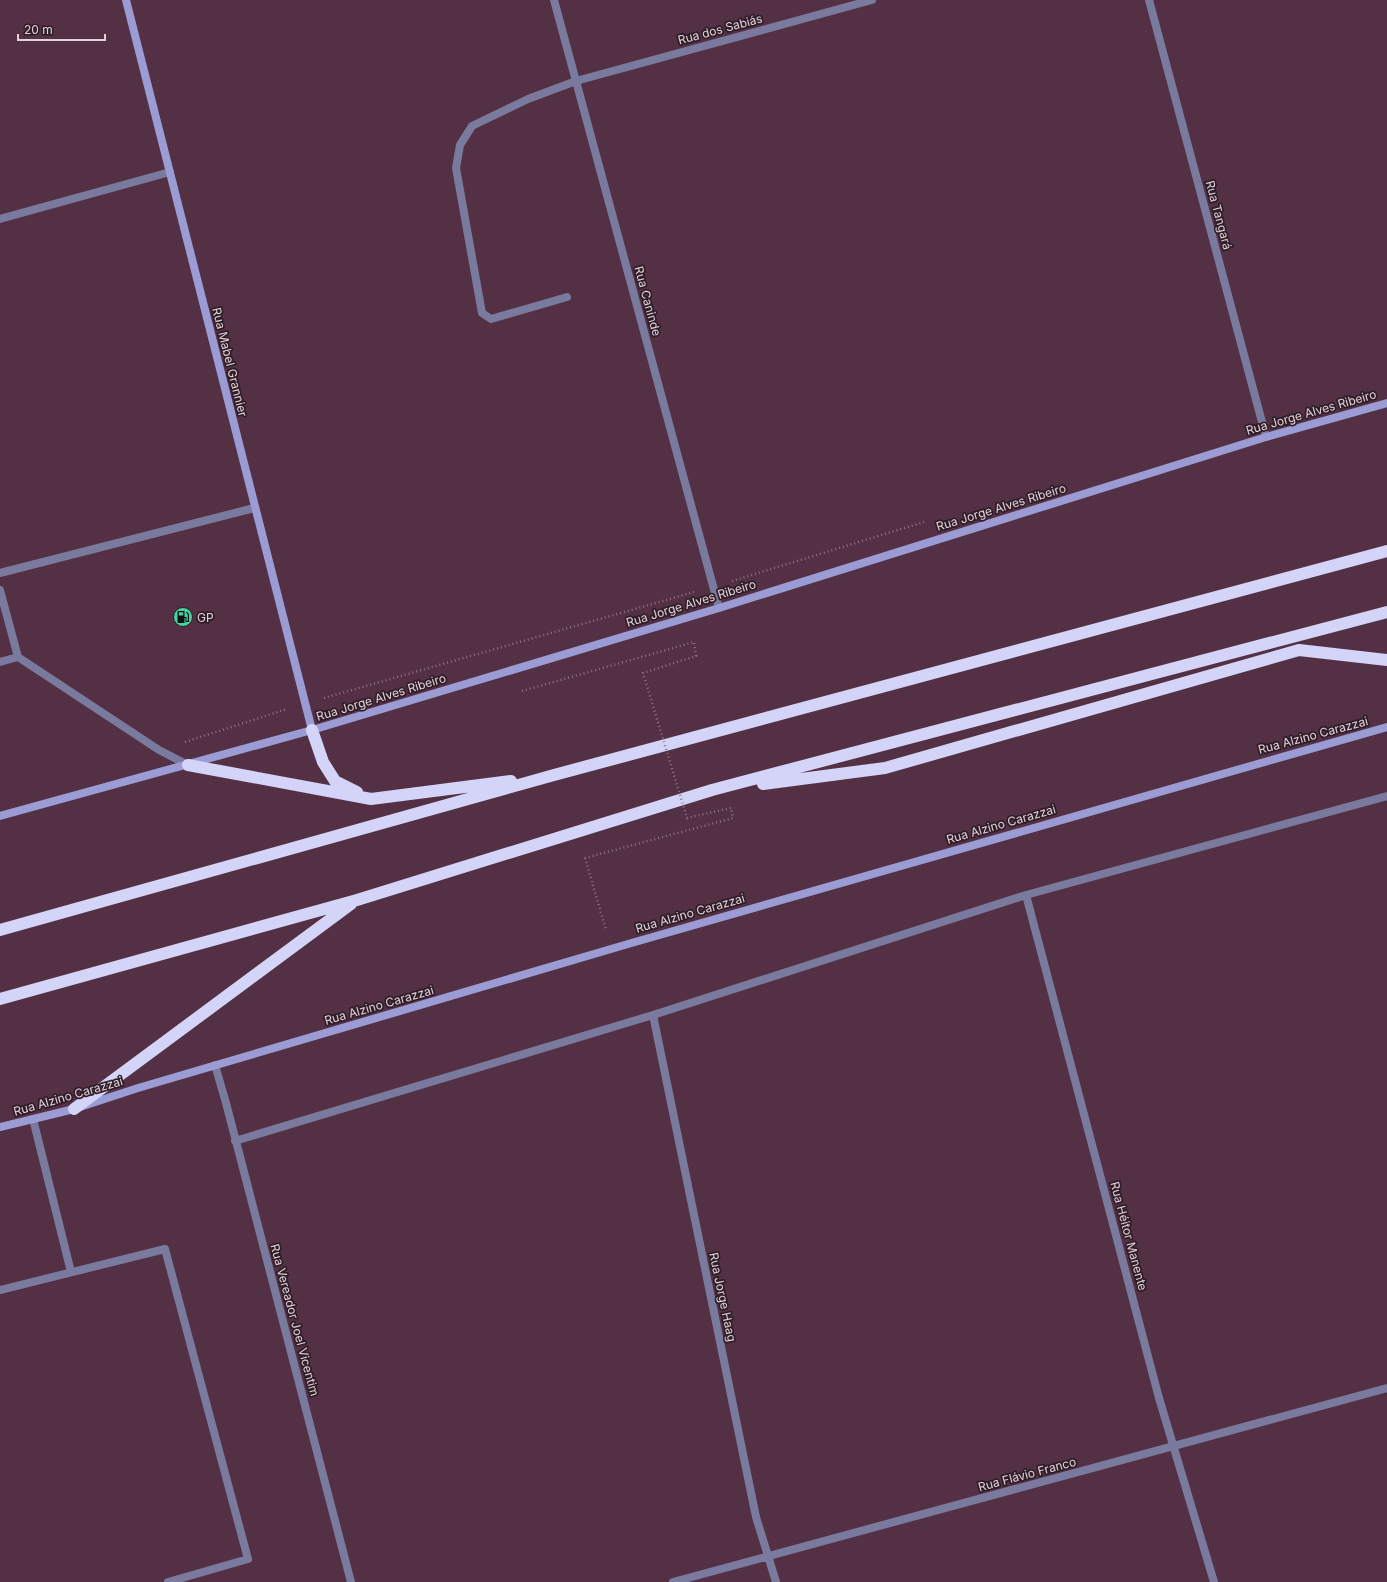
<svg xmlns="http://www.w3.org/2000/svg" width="1387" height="1582" font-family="Inter,sans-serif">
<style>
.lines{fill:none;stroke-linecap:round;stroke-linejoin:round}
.path{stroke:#8f7182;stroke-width:2.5;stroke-dasharray:1 3;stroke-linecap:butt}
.service{stroke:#7a7a9e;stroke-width:8}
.minor{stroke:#7a7a9e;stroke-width:8}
.secondary{stroke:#9c9cd4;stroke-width:8}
.motorway{stroke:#d3d4f7;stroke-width:12}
.path-bridge{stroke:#8f7182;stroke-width:2.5;stroke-dasharray:1 3;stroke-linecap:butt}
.labels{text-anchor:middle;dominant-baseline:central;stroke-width:3.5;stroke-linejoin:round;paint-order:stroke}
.street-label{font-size:12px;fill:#e5cfdb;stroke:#2e1e27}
.poi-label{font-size:12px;fill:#e5cfdb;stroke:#2e1e27;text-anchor:start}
</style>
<rect width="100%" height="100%" fill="#533044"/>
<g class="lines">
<path class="path" d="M732,581L924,522
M324,698L694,592
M185,742L287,709
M585,858L606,930"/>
<path class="service" d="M567,297L491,319L482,313L456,168L460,145L472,126L528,99L576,81
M0,573L254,508
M0,590L18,657L159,750L188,765
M0,662L18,657
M33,1119L71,1272
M0,1290L165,1249L248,1559L168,1582"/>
<path class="minor" d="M554,0L719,608
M1149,0L1266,437
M576,81L872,0
M0,219L170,172
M1026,895L1159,1398L1214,1582
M653,1015L756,1517L776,1582
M215,1065L226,1103L351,1582
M235,1141L653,1015L1026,895L1387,796
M673,1582L1387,1388"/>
<path class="secondary" d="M126,0L312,730
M0,816L312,730L719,608L1266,437L1387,403
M0,1127L74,1109L138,1088L628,944L1387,727"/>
<path class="motorway" d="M312,730L323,762L335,781L357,792
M188,765L371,799L511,781
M763,784L885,768L1299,650L1387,660
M0,930L554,775L1387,551
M0,999L357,900L712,790L1387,612
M74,1109L351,904"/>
<path class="path-bridge" d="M522,691L694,642L696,656L643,673L687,818L731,808L733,818L585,858"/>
</g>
<defs>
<g id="fuel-disc" transform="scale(1)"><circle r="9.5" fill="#44d49f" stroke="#2e1e27"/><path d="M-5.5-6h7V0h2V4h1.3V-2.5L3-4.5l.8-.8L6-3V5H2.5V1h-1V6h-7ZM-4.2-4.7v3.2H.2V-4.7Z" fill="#111"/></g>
</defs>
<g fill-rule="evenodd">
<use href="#fuel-disc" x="183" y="617"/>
</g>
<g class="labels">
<g class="street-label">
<text transform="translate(720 29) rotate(-15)">Rua dos Sabiás</text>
<text transform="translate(1219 215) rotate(75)">Rua Tangará</text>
<text transform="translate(648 301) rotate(75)">Rua Caninde</text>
<text transform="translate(230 362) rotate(76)">Rua Mabel Grannier</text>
<text transform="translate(1311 412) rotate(-16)">Rua Jorge Alves Ribeiro</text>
<text transform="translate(1001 507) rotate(-17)">Rua Jorge Alves Ribeiro</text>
<text transform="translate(691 603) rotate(-17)">Rua Jorge Alves Ribeiro</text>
<text transform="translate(381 697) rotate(-17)">Rua Jorge Alves Ribeiro</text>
<text transform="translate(1313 735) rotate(-15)">Rua Alzino Carazzai</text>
<text transform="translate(1001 824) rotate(-16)">Rua Alzino Carazzai</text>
<text transform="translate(690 913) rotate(-16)">Rua Alzino Carazzai</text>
<text transform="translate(379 1005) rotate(-16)">Rua Alzino Carazzai</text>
<text transform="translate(68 1096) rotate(-16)">Rua Alzino Carazzai</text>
<text transform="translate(1129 1236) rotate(75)">Rua Héitor Manente</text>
<text transform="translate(723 1297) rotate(78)">Rua Jorge Haag</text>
<text transform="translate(295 1320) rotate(75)">Rua Vereador Joel Vicentim</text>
<text transform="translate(1027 1474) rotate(-15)">Rua Flávio Franco</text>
</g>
<g class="poi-label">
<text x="197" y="617">GP</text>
</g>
</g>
<path d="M18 34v6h87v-6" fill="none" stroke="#e5cfdb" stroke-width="2"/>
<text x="24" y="34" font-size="12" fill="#e5cfdb" stroke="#2e1e27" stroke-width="3" paint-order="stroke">20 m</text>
</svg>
